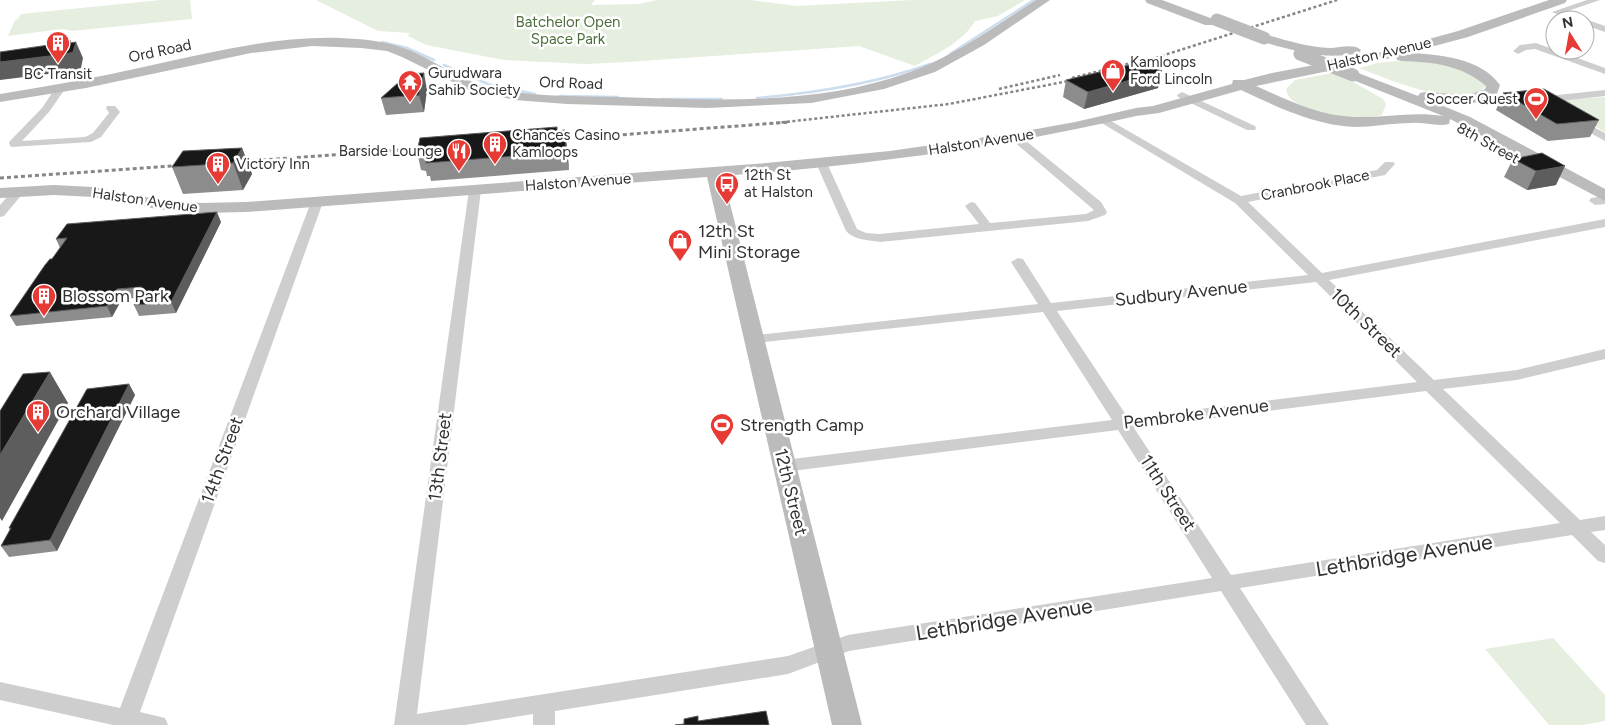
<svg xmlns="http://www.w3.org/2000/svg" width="1605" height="725" font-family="Figtree,sans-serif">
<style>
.green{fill:#e6eedf}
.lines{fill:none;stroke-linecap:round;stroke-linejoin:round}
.stream{stroke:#ccdded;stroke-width:2.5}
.street{fill:#cecece;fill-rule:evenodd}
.secondary{fill:#bbb;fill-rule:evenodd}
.rail-far1{stroke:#868686;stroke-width:2.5;stroke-dasharray:3 2.5;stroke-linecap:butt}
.rail{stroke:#868686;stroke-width:3;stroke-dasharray:4 3;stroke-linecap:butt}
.secondary-bridge{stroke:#bbb;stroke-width:13}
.wall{fill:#8c8c8c}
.shaded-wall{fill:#5d5d5d}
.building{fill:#181818;stroke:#5d5d5d}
.labels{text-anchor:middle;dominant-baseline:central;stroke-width:5;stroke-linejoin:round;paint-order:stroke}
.far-park-label{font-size:15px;fill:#4f6e3e;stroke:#fff}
.far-street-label{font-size:15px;fill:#313131;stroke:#fff}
.far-poi-label{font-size:15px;fill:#313131;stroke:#fff;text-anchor:start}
.poi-label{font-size:18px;fill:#313131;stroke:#fff;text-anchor:start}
.street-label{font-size:18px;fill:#313131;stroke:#fff}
.near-street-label{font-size:21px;fill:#313131;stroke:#fff}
</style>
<rect width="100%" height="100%" fill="#fff"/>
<path class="green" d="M161,0H190L192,19L72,31L62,29L8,36L15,20L18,19L21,14Z
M316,0H595L591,5L639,4L657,0H750L797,6L912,0H1025L998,16L975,21C963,42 936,54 915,66L859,46L627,62L586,64L504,60L426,45L408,36L410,33L378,31Z
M1407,60L1456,65L1487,84C1467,114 1385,78 1359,68L1378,63Z
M1332,73L1348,79L1383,99L1386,104L1382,115C1360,121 1290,116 1286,89L1295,80Z
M1605,97V132L1560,107L1563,100Z
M1553,638L1605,695V721L1582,725H1549L1485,649Z"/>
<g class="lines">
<path class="stream" d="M382,42L407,48L434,60
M950,54L1034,0
M444,65L488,84L535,94
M560,96L618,97
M757,98C816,93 874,84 930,64
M662,99H722"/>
<path class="street" d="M1587,0H1600L1565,12L1605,26V32L1585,25V20H1571L1552,12Z
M1536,43L1605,68V74L1535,49L1526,50L1518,54L1513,51L1520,45Z
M60,86L65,89L49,112L22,141L85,137L93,133L109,113L106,108L107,106H115L120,112L101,137L91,142L11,147L9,143L10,141L42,108L56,87Z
M1605,90V96L1552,102L1553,104L1548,107L1540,101L1548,96Z
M1182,92L1255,126L1256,128L1255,130H1247L1178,97L1177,95Z
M1104,117L1241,196L1377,170L1385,162H1393L1395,164L1385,175L1248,202L1322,273L1605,219V227L1329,280L1434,380L1517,370L1605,349V359L1517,380L1443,389L1580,520L1605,516V530L1591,532L1605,545V563L1598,561L1572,535L1240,588L1329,725H1306L1221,591L849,651L788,674L555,711V725H533V714L465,725H394L469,190L475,186L481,190L417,714L788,656L848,635L1212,578L1118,430L784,472L778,470L776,466L778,462L784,460L1112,420L1043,312L754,343L749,342L747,339L749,336L1038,304L1011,262L1018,258L1023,259L1051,303L1308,275L1235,203L1100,122L1099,120ZM1316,282L1417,382L1128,418L1057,311ZM1426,391L1560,523L1231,575L1134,428Z
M1576,118L1605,133V141L1572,123L1571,121Z
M1016,135L1020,136L1101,202L1107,212L1105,215L1088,221L880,242C868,240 854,240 846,231L816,163L818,161H826L857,229L866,233L880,234L979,224L965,206L971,202L975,203L990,223L1086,214L1094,210L1012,140L1011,138Z
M18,188L24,192L4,216L0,217V205L14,189Z
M1605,196V204L1595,205L1589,201L1591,198Z
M317,198L323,202L140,712L165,718L168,725H113L0,700V682L120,708L311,202Z"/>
<path class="secondary" d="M1036,0H1050L984,45L935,72L884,89L811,103L707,108L567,104L514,100L467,89L402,57L387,51L361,48L312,46L251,53L86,88L0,102V94C50,86 99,77 148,66C211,52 275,36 340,38C363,39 387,41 409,50C437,62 462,81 492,88C532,97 575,96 616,97C713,100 817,106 910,72C956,55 995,26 1036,0Z
M1145,0H1162L1213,19L1215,22L1213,25H1205L1147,3Z
M1549,0H1567L1565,3L1468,37L1408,53C1438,54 1481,58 1500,85L1497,94C1476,107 1454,105 1431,101L1470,117L1605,189V201L1450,119L1449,124C1438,127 1423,122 1411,123C1392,123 1373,127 1354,127C1314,125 1277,107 1241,90L1159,113L1136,116C1000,148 862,165 723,176L862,725H832L707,177L246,212L202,213L157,209L93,197L54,195L0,198V188L54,185L93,187L157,199L202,203L246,202L766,163L890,151L1014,133L1075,122L1136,108L1153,106L1232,84L1233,80H1244L1272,73L1378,53L1458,31ZM1396,57L1397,60L1402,61C1433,62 1462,65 1486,86L1485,89L1468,95L1425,92L1420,93L1418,96L1353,71L1348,72L1346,75L1348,78L1443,116C1413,111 1384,118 1354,117C1319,116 1287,100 1256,86Z
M1264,34C1286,40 1307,47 1330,48C1339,48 1354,43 1361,50L1359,53C1325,61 1292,50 1259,41L1258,38Z"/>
<path class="rail-far1" d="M1130,66L1337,0
M1072,78L1135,62
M999,89L1060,75
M776,123L949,104L1079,79"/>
<path class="rail" d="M553,140L790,122
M234,162L431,148
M0,178L187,165"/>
<path class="secondary-bridge" d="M1217,20L1264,38
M1300,54L1353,75"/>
</g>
<path class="wall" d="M1162,71L1158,88L1084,109L1063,97L1066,80Z
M427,90L424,112L386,115L381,98Z
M1503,93L1599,120L1590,137L1548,141L1496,110Z
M565,130L567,148L569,170L431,181L430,176H427L426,171L421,170L417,152Z
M242,148L252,174L243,190L183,194L172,167Z
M1542,153L1556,185L1527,190L1504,177L1513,159Z
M221,222L176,313L139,316L134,305L139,298L122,299L112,317L16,326L10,316L60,248L56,239Z
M129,384L135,395L57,551L9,557L1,546L10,530L9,528Z"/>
<path class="shaded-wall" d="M70,40L74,49L76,42L83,58L81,68L73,71L0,80V62L70,43Z
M1162,71L1158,88L1084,109L1088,92Z
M424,73L427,90L424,112L419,95Z
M565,130L567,148L569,170L566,152Z
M242,148L252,174L243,190L233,163Z
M1565,166L1556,185L1527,190L1536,171Z
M217,212L221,222L176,313L171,302Z
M117,289L122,299L112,317L107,306Z
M50,372L68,403L2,521L0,518V455Z
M129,384L135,395L57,551L50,540Z"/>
<path class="building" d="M70,40V43L76,42L73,52L66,54L0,62V52L56,44V42Z
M1142,62L1162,71L1088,92L1066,80Z
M424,73L419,95L381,98L408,74Z
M1544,89L1599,120L1557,124L1503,93Z
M557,127V131L565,130L566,152L426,163L427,157L422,158L424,153L417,152L420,138Z
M242,148L233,163L172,167L183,151Z
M1542,153L1565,166L1536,171L1513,159Z
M217,212L171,302L134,305L144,288L140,289L142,287L117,289L107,306L10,316L45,265L50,259H52L67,238L56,239L67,224Z
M50,372L0,455V411L23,374Z
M129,384L50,540L1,546L11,528H9L87,389Z
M766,711L769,725H675L684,724V719L698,716V721Z"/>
<defs>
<g id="building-pin" transform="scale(1.25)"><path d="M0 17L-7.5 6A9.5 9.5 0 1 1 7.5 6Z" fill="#e63a35" stroke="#fff"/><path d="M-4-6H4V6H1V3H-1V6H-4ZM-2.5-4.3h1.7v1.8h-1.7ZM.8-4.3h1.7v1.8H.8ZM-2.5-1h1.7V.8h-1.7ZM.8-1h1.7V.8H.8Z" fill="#fff"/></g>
<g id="shop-pin" transform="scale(1.25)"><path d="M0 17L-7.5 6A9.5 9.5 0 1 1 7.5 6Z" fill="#e63a35" stroke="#fff"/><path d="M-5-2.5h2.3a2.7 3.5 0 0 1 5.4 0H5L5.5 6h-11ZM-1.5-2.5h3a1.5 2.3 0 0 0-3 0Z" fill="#fff"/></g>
<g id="temple-pin" transform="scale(1.25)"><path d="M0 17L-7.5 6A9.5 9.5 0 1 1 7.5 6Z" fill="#e63a35" stroke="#fff"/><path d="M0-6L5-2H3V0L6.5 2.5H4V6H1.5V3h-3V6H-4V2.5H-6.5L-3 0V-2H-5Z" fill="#fff"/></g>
<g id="stadium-pin" transform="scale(1.25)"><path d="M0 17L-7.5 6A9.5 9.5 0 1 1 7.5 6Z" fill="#e63a35" stroke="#fff"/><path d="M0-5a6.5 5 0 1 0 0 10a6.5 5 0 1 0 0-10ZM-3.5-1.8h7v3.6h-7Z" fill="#fff"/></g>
<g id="restaurant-pin" transform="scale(1.25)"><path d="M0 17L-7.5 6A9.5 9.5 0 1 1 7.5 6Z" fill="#e63a35" stroke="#fff"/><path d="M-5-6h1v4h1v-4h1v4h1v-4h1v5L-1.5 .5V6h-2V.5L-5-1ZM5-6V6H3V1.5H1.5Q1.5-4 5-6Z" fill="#fff"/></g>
<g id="bus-pin" transform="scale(1.25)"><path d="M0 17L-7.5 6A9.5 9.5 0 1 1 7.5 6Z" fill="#e63a35" stroke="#fff"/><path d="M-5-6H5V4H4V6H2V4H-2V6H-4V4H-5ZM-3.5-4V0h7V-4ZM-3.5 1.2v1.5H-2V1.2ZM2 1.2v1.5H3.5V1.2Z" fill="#fff"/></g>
</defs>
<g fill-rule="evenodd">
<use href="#building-pin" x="58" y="43"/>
<use href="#shop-pin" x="1113" y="71"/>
<use href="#temple-pin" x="410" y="82"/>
<use href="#stadium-pin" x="1536" y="99"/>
<use href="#building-pin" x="495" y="144"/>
<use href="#restaurant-pin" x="459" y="151"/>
<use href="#building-pin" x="218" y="164"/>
<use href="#bus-pin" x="727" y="184"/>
<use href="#shop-pin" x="680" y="241"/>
<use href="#building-pin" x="44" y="296"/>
<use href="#building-pin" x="38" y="412"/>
<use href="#stadium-pin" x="722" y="425"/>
</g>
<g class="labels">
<g class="far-park-label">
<text x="568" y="22">Batchelor Open<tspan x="568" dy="17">Space Park</tspan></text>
</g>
<g class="far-street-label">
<text transform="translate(160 51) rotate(-12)">Ord Road</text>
<text transform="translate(1379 54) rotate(-13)">Halston Avenue</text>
<text transform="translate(571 83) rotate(2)">Ord Road</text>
<text transform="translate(981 142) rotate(-9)">Halston Avenue</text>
<text transform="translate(1488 143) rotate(29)">8th Street</text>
<text transform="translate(578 182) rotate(-4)">Halston Avenue</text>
<text transform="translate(1315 185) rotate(-11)">Cranbrook Place</text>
<text transform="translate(145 200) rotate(8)">Halston Avenue</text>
</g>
<g class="far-poi-label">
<text x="1130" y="62">Kamloops<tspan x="1130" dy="17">Ford Lincoln</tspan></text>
<text x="428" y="73">Gurudwara<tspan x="428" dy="17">Sahib Society</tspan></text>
<text x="58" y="74" text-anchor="middle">BC Transit</text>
<text x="1518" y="99" text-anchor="end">Soccer Quest</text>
<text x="512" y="135">Chances Casino<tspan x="512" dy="17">Kamloops</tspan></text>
<text x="442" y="151" text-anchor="end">Barside Lounge</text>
<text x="236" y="164">Victory Inn</text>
<text x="744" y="175">12th St<tspan x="744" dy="17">at Halston</tspan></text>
</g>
<g class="poi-label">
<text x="698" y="231">12th St<tspan x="698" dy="21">Mini Storage</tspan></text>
<text x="62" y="296">Blossom Park</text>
<text x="56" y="412">Orchard Village</text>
<text x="740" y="425">Strength Camp</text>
</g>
<g class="street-label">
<text transform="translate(1181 293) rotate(-6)">Sudbury Avenue</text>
<text transform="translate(1366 323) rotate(44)">10th Street</text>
<text transform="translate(1196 414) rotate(-7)">Pembroke Avenue</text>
<text transform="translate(440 457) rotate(-83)">13th Street</text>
<text transform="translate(222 460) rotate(-70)">14th Street</text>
<text transform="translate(791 492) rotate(76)">12th Street</text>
<text transform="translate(1168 493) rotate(57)">11th Street</text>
</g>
<g class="near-street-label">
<text transform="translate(1404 555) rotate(-9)">Lethbridge Avenue</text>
<text transform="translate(1004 619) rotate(-9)">Lethbridge Avenue</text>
</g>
</g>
<g transform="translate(1570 35) rotate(349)"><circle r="24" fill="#ffffff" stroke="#adadad"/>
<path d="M0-4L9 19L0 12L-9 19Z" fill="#e63a35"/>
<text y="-8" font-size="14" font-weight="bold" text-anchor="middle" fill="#313131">N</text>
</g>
</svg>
